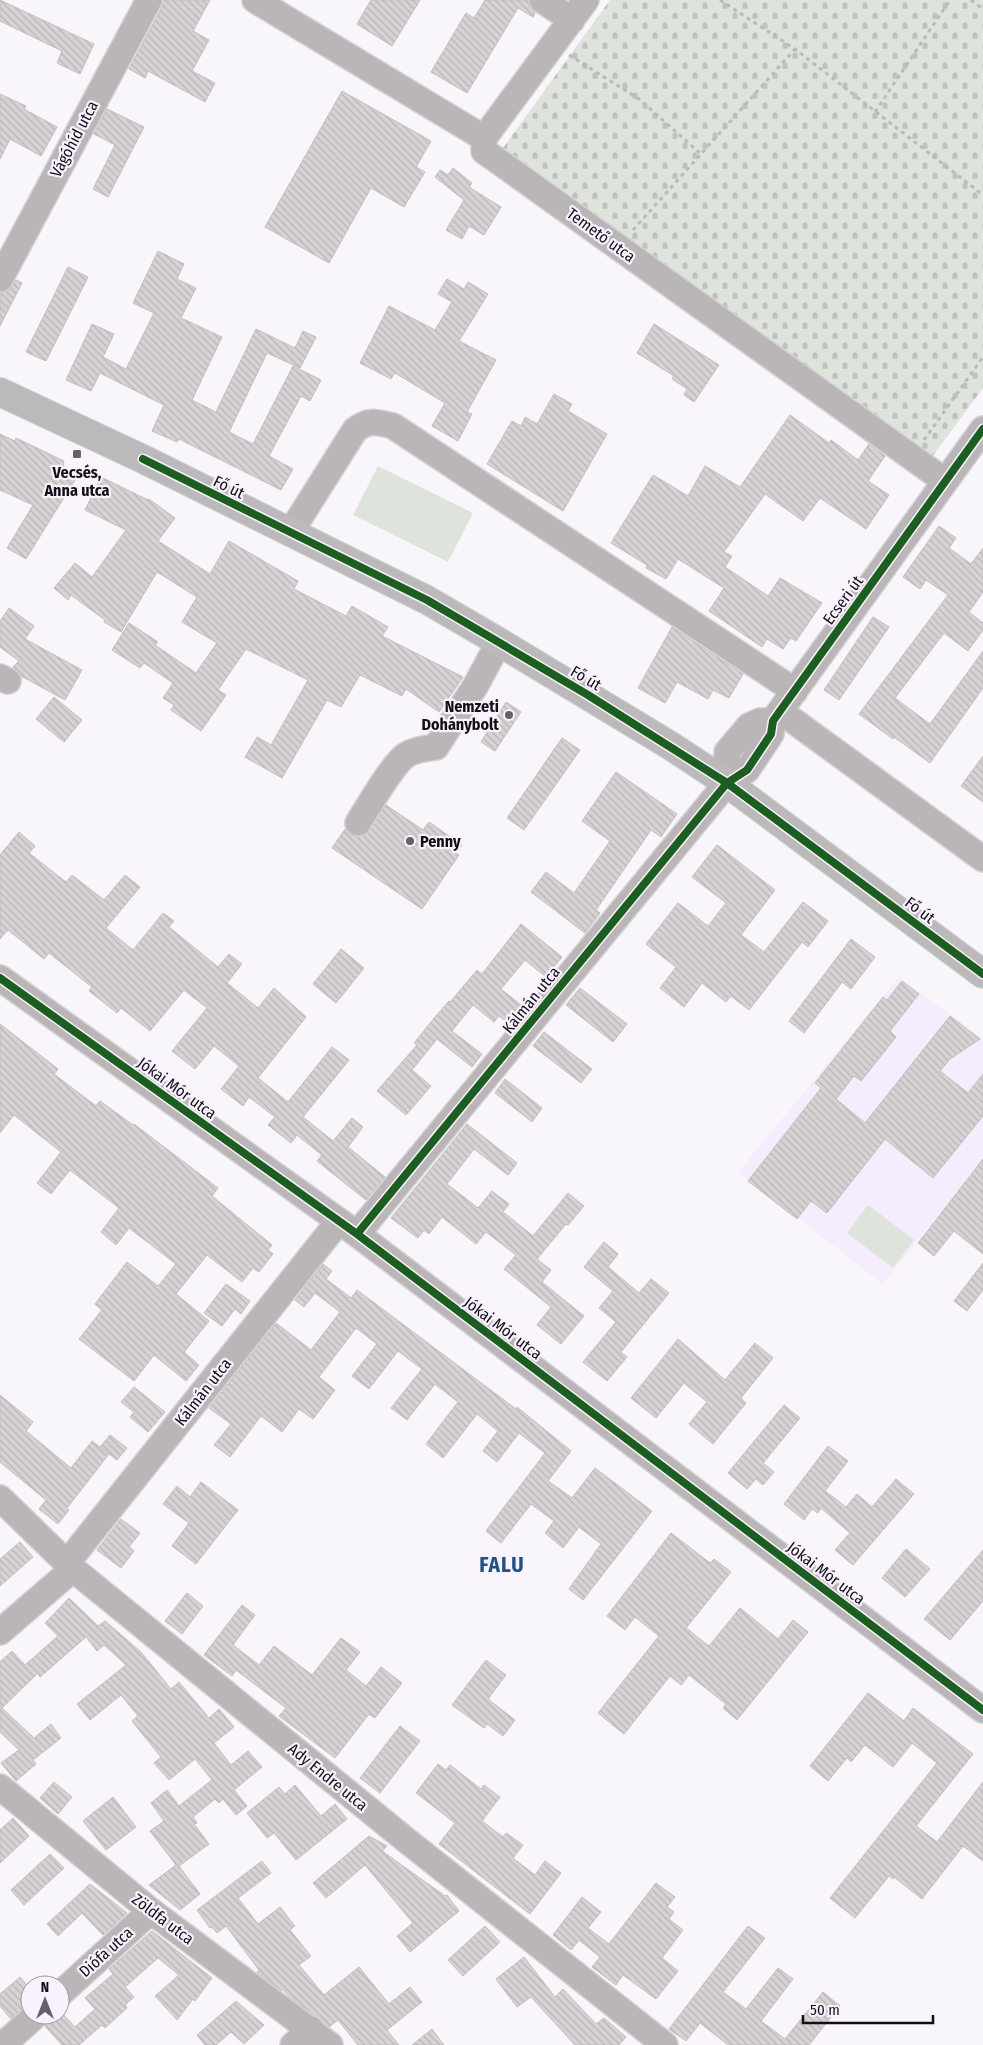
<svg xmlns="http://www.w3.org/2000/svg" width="983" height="2045" font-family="'Fira Sans Condensed',sans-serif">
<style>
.built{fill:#f5ecfd}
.grass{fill:#dee3dc}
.cemetery{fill:url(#cemetery-stones)}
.building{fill:url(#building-back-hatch);stroke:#c3bdc0}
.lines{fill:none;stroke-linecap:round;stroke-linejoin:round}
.minor-casing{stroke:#d3d1d6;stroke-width:28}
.major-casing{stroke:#d3d1d6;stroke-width:30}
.path{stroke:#bcb9bb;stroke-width:3;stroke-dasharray:4 4;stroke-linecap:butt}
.minor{stroke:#bab6b8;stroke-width:25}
.major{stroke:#bcb9bb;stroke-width:28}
.cycleway-casing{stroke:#f9f2fe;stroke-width:11}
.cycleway{stroke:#1b5e20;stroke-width:8}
.poi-dot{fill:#636066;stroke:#f9f2fe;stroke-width:2}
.labels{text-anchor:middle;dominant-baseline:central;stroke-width:4.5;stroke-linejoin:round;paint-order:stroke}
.street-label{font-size:16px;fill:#130f16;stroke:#f9f2fe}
.poi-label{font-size:16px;font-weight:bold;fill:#130f16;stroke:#f9f2fe}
.district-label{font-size:21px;font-weight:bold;letter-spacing:1px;fill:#225184;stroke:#f9f2fe}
</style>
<defs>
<pattern id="cemetery-stones" width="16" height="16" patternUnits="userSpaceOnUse" patternTransform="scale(1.25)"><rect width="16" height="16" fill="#dee3dc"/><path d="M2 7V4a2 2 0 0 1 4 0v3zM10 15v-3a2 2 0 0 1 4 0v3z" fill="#bec2bc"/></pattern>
<pattern id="building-back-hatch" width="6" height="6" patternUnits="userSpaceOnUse" patternTransform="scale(1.25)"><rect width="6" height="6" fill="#d8d2d4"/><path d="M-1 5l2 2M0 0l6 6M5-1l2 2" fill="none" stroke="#b8b3b5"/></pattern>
</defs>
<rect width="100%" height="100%" fill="#f8f5fb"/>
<path class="built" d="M899,977L983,1039V1158L883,1284L738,1172Z"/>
<path class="grass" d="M378,466L473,513L448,562L353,515Z
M868,1205L914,1240L893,1268L847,1233Z"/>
<path class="cemetery" d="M610,0H983V388L929,461L500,152Z"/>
<path class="building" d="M0,0L94,44L80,74L57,63L62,51L0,21Z
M163,0H210L193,31L209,40L192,71L215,83L205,102L148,71L145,78L129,69L162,7Z
M371,0H420L392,46L357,24Z
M485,0H528L529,7L535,13L533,17L518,8L467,93L431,72L466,13L474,18Z
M342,91L431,141L416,167L425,172L404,207L371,188L329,263L265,227Z
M0,94L26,106L24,109L57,127L41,156L10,139L0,159Z
M107,109L144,127L108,197L93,189L115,145L94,134Z
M453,168L472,183L469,187L501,207L484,235L469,226L462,239L446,230L464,200L435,177L440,170L448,175Z
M158,251L184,264L177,279L196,288L181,318L222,337L192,400L216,412L256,329L295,348L303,331L316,337L300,368L267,353L229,432L253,444L293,366L321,380L310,401L301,396L269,456L293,469L281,490L179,439L177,442L152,431L164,405L100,373L91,391L66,380L92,324L114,334L103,357L126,369L154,313L133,303Z
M68,267L88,277L46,361L26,352Z
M447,279L464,289L468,282L488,294L459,341L496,360L467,412L472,414L458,441L432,426L445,403L395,373L391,379L360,363L389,306L435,330L452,302L438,294Z
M16,280L22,283L0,326V293L8,291Z
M654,324L719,365L694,402L684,395L687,389L672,379L674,376L637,353Z
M554,394L572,404L568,411L607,434L563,511L487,464L512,421L521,426L525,417L537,424Z
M790,415L829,443L831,440L858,460L869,444L885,456L868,481L889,495L866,529L820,498L803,521L765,494L724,552L732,556L725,567L768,596L780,578L822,603L796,641L791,638L783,649L767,639L762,647L709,611L724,588L678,559L666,579L646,568L647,565L611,543L653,475L688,496L705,466L740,487Z
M0,434L15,441L16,438L64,461L63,466L78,475L26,559L7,548L33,505L0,490Z
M101,477L148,500L149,499L175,518L158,541L210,574L229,541L298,581L294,589L346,616L352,606L388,627L382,636L463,677L439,712L406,689L402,696L360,675L341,707L327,700L282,778L245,757L257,737L271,745L308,680L246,649L218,690L226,695L201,731L171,710L174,705L163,698L173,683L144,663L140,668L112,650L129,623L158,642L155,645L196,673L217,643L182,622L197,597L157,572L121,632L104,622L105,620L71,595L68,600L54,588L75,563L92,577L126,530L85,510Z
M939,526L956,538L949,548L971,564L983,548V592L969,612L983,623V630L968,651L944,633L895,698L930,724L983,651V688L930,763L894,737L893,739L859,714L948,595L926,580L920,589L903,577Z
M9,608L34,626L25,639L82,670L65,700L21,676L13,667L19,661L0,647V621Z
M873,617L889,627L839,700L824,690Z
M672,627L743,674L729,698L713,690L708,699L677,682L665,703L638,688Z
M54,697L82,720L64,742L36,719Z
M506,702L521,712L495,751L481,742Z
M562,738L580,750L524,830L507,818Z
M983,756V802L961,786Z
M616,772L677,814L661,837L651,830L596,910L600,913L585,933L531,892L546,872L574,893L610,841L582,821Z
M386,805L423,830L429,822L462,845L456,854L459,855L422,909L332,848L345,829L351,835L358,837L365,835Z
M19,832L35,846L29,853L66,882L72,875L104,900L125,875L140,887L106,928L133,950L163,913L174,921L169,927L218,967L229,954L242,964L227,983L258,1008L274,988L306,1017L258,1078L288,1102L332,1047L349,1060L303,1117L333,1141L352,1118L363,1127L348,1147L385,1177L366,1200L317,1161L322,1155L297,1135L291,1143L268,1125L275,1117L249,1097L243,1106L221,1089L239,1066L214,1046L195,1069L172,1051L207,1008L184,990L150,1031L121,1008L117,1013L89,991L92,987L49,953L44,959L8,930L0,939V855Z
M717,845L775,890L741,935L764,952L803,902L828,921L808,947L802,942L749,1010L731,996L726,1002L702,983L684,1007L660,988L676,967L646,944L678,903L708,926L726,903L692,877Z
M521,924L562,957L546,977L525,960L501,989L521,1005L507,1022L499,1016L494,1022L473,1005L452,1031L482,1054L472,1067L437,1039L412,1070L431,1086L406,1115L377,1091L417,1045L414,1043L435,1017L449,1001L450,1002L477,970L482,974Z
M851,939L875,957L851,989L842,982L804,1033L789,1021Z
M341,949L364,968L336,1003L313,984Z
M902,981L919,994L890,1031L896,1037L861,1081L854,1076L836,1099L865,1123L950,1016L980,1039L950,1059L940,1071L968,1093L983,1074V1116L933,1178L885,1139L827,1213L811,1201L797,1219L748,1181L821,1088L815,1083L883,997L887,1000Z
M580,988L627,1024L613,1042L566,1005Z
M0,1024L58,1069L54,1074L96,1106L100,1101L133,1125L134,1124L218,1188L212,1196L272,1245L268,1250L273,1254L259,1272L253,1268L242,1282L207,1255L176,1294L209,1321L184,1352L199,1365L186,1381L154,1355L134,1381L79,1339L102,1310L95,1304L127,1262L158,1286L176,1264L129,1228L116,1245L101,1232L119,1208L70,1170L51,1194L37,1183L61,1152L14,1115L0,1133Z
M544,1032L592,1069L581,1083L533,1046Z
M505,1079L542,1108L532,1122L495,1093Z
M467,1124L517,1163L508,1175L474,1149L447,1184L478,1208L492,1191L509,1204L503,1212L533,1236L568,1193L584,1206L568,1225L566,1224L537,1259L551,1270L542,1282L584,1316L561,1344L537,1325L551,1307L504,1269L516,1255L486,1232L476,1244L442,1217L429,1234L424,1230L418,1238L391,1218Z
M983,1159V1254L954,1231L934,1256L918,1243Z
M604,1242L618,1254L608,1267L639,1293L651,1279L669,1293L621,1352L627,1357L607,1381L583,1362L616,1322L599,1308L613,1291L584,1267Z
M983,1263V1290L967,1311L954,1301Z
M323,1264L332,1271L326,1279L351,1298L357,1290L516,1409L517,1407L571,1451L548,1481L572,1498L595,1468L652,1511L583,1600L569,1589L601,1544L579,1527L563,1548L545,1533L554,1521L531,1504L501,1543L486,1531L545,1453L519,1433L497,1462L483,1451L498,1431L477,1414L443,1458L426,1444L458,1402L435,1384L407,1420L391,1408L422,1369L398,1351L369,1389L352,1376L377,1344L356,1328L319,1377L335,1390L313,1419L299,1409L282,1432L261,1416L230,1457L214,1445L231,1424L209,1408L276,1323L311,1350L340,1312L315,1293L304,1307L295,1300Z
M226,1284L250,1301L241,1314L235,1309L222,1326L204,1313Z
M678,1339L725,1380L755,1343L773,1358L741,1398L746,1403L713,1444L689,1424L707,1402L684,1383L656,1418L631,1398Z
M134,1387L165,1412L148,1432L130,1417L134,1412L121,1402Z
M0,1395L33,1422L26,1431L71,1468L92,1441L109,1454L67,1508L69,1510L58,1524L39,1509L46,1500L0,1462Z
M784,1405L800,1418L763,1463L774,1472L763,1485L756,1479L747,1489L728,1473Z
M110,1435L127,1448L117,1460L100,1447Z
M828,1446L848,1461L825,1491L846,1507L857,1494L872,1507L896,1479L914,1494L853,1565L835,1550L850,1533L821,1508L818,1513L812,1509L804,1520L784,1504Z
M201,1482L238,1510L196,1564L172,1546L189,1523L163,1504L177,1486L190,1497Z
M121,1519L140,1533L129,1547L134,1551L121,1568L97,1550Z
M671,1533L710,1563L714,1559L731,1572L686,1628L709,1646L740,1608L778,1639L793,1620L808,1632L737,1720L723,1708L726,1704L689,1675L681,1685L670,1676L624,1734L598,1713L659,1636L635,1617L625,1630L607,1616Z
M20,1542L33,1557L0,1586V1559Z
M906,1549L930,1569L905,1597L882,1578Z
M983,1550V1601L950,1640L924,1619Z
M187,1593L203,1606L182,1634L165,1621Z
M69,1598L98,1626L105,1621L141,1652L171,1689L179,1682L209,1718L219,1709L234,1727L214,1743L231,1765L248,1751L262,1767L234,1790L247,1806L236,1815L223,1799L219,1803L215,1799L193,1817L197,1823L194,1824L209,1844L179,1866L200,1894L180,1910L149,1885L176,1865L150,1831L164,1821L151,1803L167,1790L179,1806L212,1780L195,1759L169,1780L154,1763L161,1757L132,1721L138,1716L121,1695L90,1720L77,1704L126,1665L104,1645L97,1651L86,1637L40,1677L38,1673L2,1708L34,1738L51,1724L61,1738L33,1760L36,1764L16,1781L1,1763L19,1750L0,1732V1662L12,1651L25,1665L58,1636L45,1623Z
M242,1605L255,1615L233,1645L259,1665L274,1646L312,1675L341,1638L360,1652L346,1670L366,1686L381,1667L402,1683L375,1718L369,1714L335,1758L279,1716L286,1708L236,1670L232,1676L204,1655Z
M486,1660L506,1675L488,1699L515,1720L503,1736L487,1724L484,1728L452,1705Z
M868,1693L904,1721L913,1708L973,1754L916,1826L937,1842L983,1782V1861L963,1846L922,1899L894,1877L893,1879L889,1876L855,1918L830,1898L937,1763L912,1743L893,1767L865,1745L851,1762L847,1758L828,1781L810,1766Z
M400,1726L420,1741L380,1793L360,1778Z
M438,1764L446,1770L450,1765L481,1789L484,1785L500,1797L482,1821L503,1837L506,1833L523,1845L513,1858L535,1875L545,1861L561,1873L530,1914L439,1844L455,1823L416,1793Z
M54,1782L72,1797L58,1814L40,1798Z
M295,1785L321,1816L335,1804L347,1819L296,1860L274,1833L267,1838L247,1813L279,1787L285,1794Z
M113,1797L136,1827L106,1850L83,1821Z
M13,1818L29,1836L0,1863V1830Z
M369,1836L387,1846L382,1851L445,1896L447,1895L459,1911L410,1952L397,1936L413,1923L365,1865L326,1898L313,1883Z
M50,1854L64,1868L24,1905L11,1890Z
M262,1861L271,1873L238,1898L258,1924L280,1907L295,1926L290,1930L311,1956L299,1965L324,1995L359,1967L389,2004L410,1987L422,2002L387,2030L399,2045H358L338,2020L329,2027L288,1996L283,1989L281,1991L257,1972L259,1970L226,1926L217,1933L212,1927L210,1928L197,1910Z
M656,1883L675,1897L667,1907L674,1912L669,1919L683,1930L662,1958L678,1971L656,1999L623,1975L616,1985L592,1967L600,1957L579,1940L571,1950L553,1935L582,1897L601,1912L588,1928L609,1944Z
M90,1884L127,1913L103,1935L82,1913L58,1936L47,1924Z
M485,1926L500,1942L463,1976L448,1960Z
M748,1926L765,1938L723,1992L746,2009L778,1968L793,1979L761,2021L785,2039L823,1992L840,2006L809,2045H728L700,2023L686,2041L669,2029Z
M152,1931L212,1978L195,2001L193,1999L177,2020L155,1996L179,1975L158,1958L125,1987L134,1997L125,2005L127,2008L105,2028L102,2025L79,2045H62L45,2026L61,2012L75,2027L95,2009L85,1998L113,1974L109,1969Z
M524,1957L555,1997L563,1989L596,2024L604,2018L626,2037L619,2045H575L531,1997L517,2007L496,1979Z
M20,1977L30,1989V2002L11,2019L0,2006V1994Z
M236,2001L264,2025L244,2044L231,2032L216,2045H205L197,2035Z
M432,2029L444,2045H412Z"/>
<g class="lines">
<g class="minor-casing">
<path id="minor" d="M255,0L484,138
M542,0L572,20
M484,138V151L945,481
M484,138L586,0
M0,279L149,0
M290,533L355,430C368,419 378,422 393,426L795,691
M0,677L8,681
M780,711L983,859
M727,783V752L749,726L760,721H773
M358,823C368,807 392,765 406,755C414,750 427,748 436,747L476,685L499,642
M0,978L357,1234L983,1710
M357,1234L727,783L747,770L771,734L773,721L780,711L983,429
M0,1498L73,1569L406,1840L665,2045
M67,1563L339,1221
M0,1632L73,1569
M0,1787L151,1911L330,2045
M60,1994L151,1911
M3,2045L36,2015
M293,2045L311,2029"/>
</g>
<g class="major-casing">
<path id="major" d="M0,392L143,459L427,600L499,642L671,746L727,783L983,974"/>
</g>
<path class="path" d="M720,0L795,49L983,195
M971,0L983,9
M569,55L639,99L701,154
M875,112L950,0
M633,230L795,49
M924,440L983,357"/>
<use href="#minor" class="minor"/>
<use href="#major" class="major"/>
<g class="cycleway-casing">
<path id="cycleway" d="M143,459L427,600L588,695L727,783L983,974
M0,978L357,1234L983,1710
M357,1234L727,783L747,770L771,734L773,721L780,711L983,429"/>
</g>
<use href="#cycleway" class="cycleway"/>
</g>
<g class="poi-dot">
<rect x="72" y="449" width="10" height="10" rx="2.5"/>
<circle cx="509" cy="715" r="5"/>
<circle cx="410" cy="841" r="5"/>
</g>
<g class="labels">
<g class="street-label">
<text transform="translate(74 139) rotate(-62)">Vágóhíd utca</text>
<text transform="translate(601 235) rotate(36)">Temető utca</text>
<text transform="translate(229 487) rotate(26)">Fő út</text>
<text transform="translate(843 600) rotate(-54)">Ecseri út</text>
<text transform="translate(586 678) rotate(31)">Fő út</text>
<text transform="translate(920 910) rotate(37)">Fő út</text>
<text transform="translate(531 1000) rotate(-51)">Kálmán utca</text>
<text transform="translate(177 1088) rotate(36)">Jókai Mór utca</text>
<text transform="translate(503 1328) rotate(37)">Jókai Mór utca</text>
<text transform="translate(203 1392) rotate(-52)">Kálmán utca</text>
<text transform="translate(826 1573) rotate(37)">Jókai Mór utca</text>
<text transform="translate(328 1777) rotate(39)">Ady Endre utca</text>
<text transform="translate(163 1919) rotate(37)">Zöldfa utca</text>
<text transform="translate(106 1952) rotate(-42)">Diófa utca</text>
</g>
<g class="poi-label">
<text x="77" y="472">Vecsés,<tspan x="77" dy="18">Anna utca</tspan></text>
<text x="499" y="706" text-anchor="end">Nemzeti<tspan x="499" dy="18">Dohánybolt</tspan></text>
<text x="420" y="841" text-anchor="start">Penny</text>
</g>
<g class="district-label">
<text x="502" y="1565">FALU</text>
</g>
</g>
<g transform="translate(45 2000)"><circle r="24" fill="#f9f2fe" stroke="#9d97a1"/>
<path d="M0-4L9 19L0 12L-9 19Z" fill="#636066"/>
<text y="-8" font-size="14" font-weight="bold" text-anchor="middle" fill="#130f16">N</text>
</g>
<path d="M803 2015v8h130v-8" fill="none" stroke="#130f16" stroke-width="2.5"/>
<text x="810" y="2015" font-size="15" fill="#130f16" stroke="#f9f2fe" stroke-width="4" paint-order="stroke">50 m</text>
</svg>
